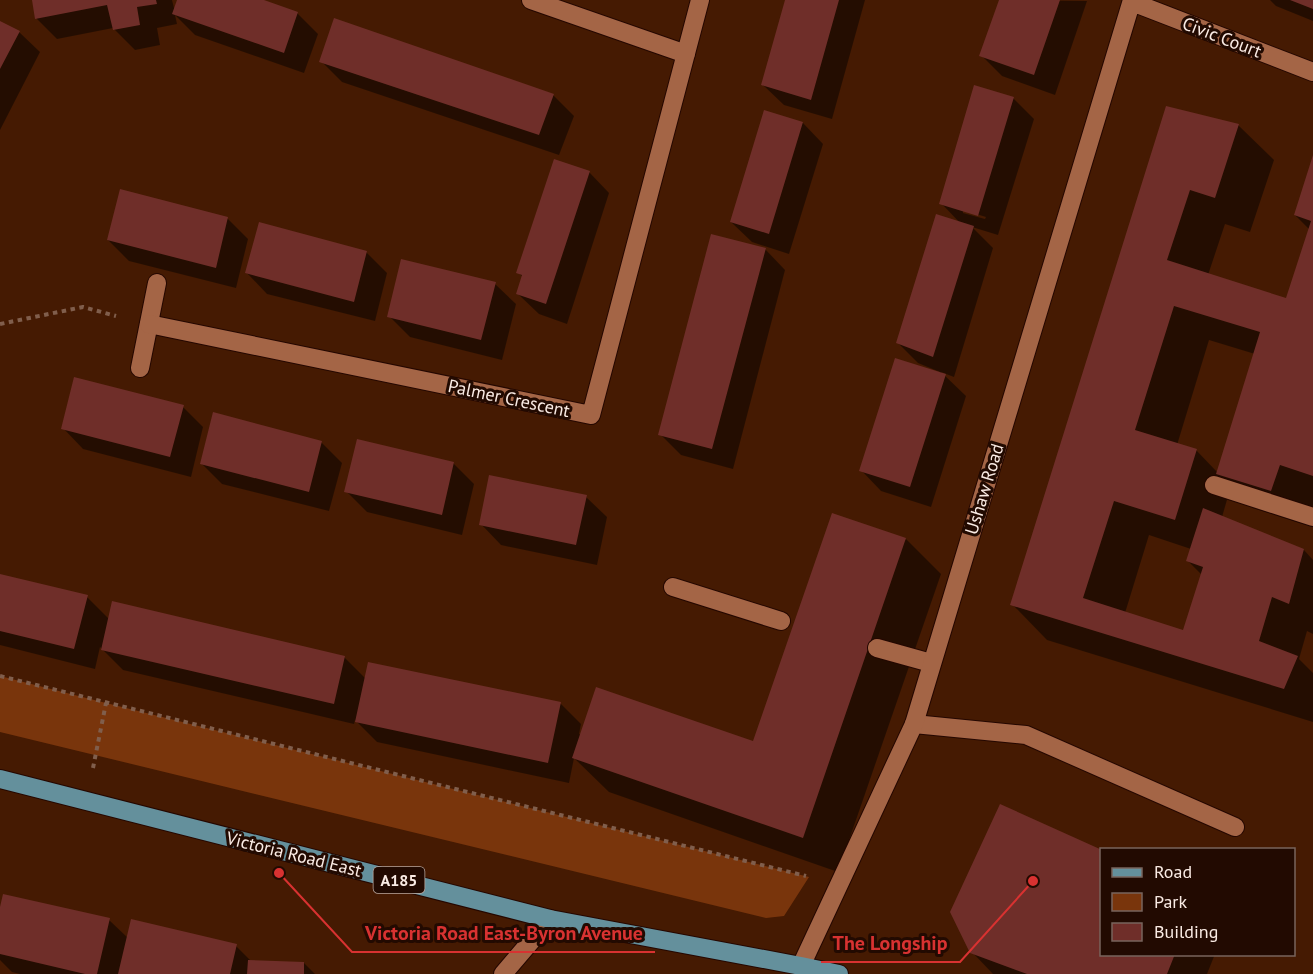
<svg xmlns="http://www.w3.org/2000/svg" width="1313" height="974" font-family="'PT Sans',sans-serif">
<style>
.green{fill:#79350c}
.shadow{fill:#0007;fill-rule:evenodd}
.building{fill:#6f2e29}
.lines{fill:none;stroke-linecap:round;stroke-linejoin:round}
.service-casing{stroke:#240700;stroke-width:20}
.minor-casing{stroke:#240700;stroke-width:20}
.primary-casing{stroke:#240700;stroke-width:20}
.path{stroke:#805e4c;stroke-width:4;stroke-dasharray:4.5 4.5;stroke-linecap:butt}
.service{stroke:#a46546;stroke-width:18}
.minor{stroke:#a46546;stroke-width:18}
.primary{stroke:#64909c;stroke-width:18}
.labels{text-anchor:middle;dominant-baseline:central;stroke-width:6;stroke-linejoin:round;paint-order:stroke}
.shield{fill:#220a01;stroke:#b9a8a0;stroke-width:1.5}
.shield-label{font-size:16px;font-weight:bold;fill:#faebe4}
.street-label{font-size:18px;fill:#faebe4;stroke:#220a01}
.leader{fill:none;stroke:#d83231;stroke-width:2}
.callout-dot{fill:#d83231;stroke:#220a01;stroke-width:2}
.callout-label{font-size:20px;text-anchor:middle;font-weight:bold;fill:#d83231;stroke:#220a01;stroke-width:6;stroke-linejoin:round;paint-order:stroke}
</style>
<rect width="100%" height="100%" fill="#451a02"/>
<path class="green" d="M0,676L106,703L809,877L784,916L766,918L0,732Z"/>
<path class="shadow" d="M33,0H172L175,12L179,0H259L297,13L318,34L304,73L195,35L175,15L177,24L157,28L160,45L135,50L113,28L57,39L37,19Z
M787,0H865L832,119L784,105L763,85Z
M1000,0L1087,1L1055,95L1002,76L981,55Z
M1270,0H1313V21L1276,6Z
M0,22L19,32L40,52L0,130Z
M321,61L553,95L574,116L559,155L342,82Z
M1013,98L1034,119L998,235L972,227L993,248L954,377L941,372L966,396L931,507L881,491L861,470L940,374V372L918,363L897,342L961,224L941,203ZM963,210L986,217L985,219L963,213Z
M1167,108L1238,125L1274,160L1250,232L1225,224L1208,275L1287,300L1310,230L1295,215L1313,158V505L1306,525L1253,508L1231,486L1222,517L1304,550L1313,560V634L1307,631L1299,659L1313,673V722L1047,640L1012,604ZM1209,340L1255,354L1218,473L1196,450L1177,445ZM1149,535L1191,549L1187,560L1202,575L1184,631L1125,613Z
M765,112L803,123L823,144L789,254L752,242L731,222Z
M589,172L609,193L567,324L539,314L518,294L523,277L518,272Z
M228,219L248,239L236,288L129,261L108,240Z
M765,249L785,270L733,469L681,455L660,434Z
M366,252L387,273L375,321L267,294L247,273Z
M495,284L516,304L502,360L410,337L389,316Z
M183,407L203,427L191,477L83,449L63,428Z
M321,442L342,463L329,511L222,484L201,463Z
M453,463L474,484L462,535L367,512L346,491Z
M586,497L607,517L597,565L501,545L481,524Z
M906,539L941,574L838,872L609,792L574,758L569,783L377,742L355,720L354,724L123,670L100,647L95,669L0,645V575L87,597L109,619L344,657L366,679L561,704L581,724L579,734L581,735L754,743Z
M0,914L109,920L128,938L236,946L252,962L304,963L315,974H20L12,972L0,960Z
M972,952L1102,954H1215L1207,974H993Z"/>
<path class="building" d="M32,0H156L157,4L137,7L140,25L113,30L107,5L35,19Z
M177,0H264L298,12L284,53L172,14Z
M785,0H839L811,100L761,85Z
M999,0H1060L1034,75L979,56Z
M1290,0H1313V9Z
M334,18L554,94L539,135L319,62Z
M0,21L20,31L0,69Z
M974,85L1014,97L978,216L939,204Z
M1166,106L1239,124L1215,198L1190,190L1167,260L1286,298L1311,221L1294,215L1313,155V476L1280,465L1271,491L1216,474L1260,332L1174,306L1135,430L1197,449L1175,520L1114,501L1083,598L1183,630L1203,567L1186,561L1203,508L1304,549L1289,604L1272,597L1259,641L1298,656L1284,689L1010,605Z
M764,110L803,122L769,234L730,222Z
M554,159L590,171L546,304L516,294L522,275L516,273Z
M120,189L228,217L216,268L107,240Z
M936,214L974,226L933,357L896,343Z
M259,222L367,251L354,302L245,273Z
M711,234L766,248L712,449L658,435Z
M401,259L496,282L481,340L387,317Z
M895,358L946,374L910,487L859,471Z
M74,377L184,405L170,457L61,429Z
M213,412L322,441L309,492L200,464Z
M357,439L454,462L442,515L344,492Z
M489,475L587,495L576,545L479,525Z
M832,513L906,538L803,838L572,758L596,687L753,741Z
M0,574L88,595L74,649L0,631Z
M112,601L345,656L334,704L101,650Z
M368,662L561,702L548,763L355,722Z
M1000,804L1102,850V954H1175L1167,974H1027L970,953L950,912Z
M3,894L110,918L97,974H85L0,954V907Z
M131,919L237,944L230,974H118Z
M248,960L304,962V974H247Z"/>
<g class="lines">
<g class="service-casing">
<path id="service" d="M140,368L157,283
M1214,485L1313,517
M673,587L781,621
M877,648L931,663
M914,724L1026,735L1235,827"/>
</g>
<g class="minor-casing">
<path id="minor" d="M531,0L686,54
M1132,2L1313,72
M149,324L591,415L700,0
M801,966L914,724L1132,0
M503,974L550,919"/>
</g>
<g class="primary-casing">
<path id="primary" d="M0,779L550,919L801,966L839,974"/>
</g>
<path class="path" d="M0,324L83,307L116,316
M0,676L806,876
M93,768L106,703"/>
<use href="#service" class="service"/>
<use href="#minor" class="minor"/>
<use href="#primary" class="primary"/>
</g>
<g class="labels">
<rect class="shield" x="373.5" y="867" width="51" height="26" rx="4.5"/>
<g class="shield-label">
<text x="399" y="880">A185</text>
</g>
<g class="street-label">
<text transform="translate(1222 37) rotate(21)">Civic Court</text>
<text transform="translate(509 398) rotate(12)">Palmer Crescent</text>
<text transform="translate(984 489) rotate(-73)">Ushaw Road</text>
<text transform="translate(294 854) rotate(14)">Victoria Road East</text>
</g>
</g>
<path class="leader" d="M279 873L352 952H655M1033 881L960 962H821"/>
<g class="callout-dot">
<circle cx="279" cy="873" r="6"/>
<circle cx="1033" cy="881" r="6"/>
</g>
<g class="callout-label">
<text x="504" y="940">Victoria Road East-Byron Avenue</text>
<text x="890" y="950">The Longship</text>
</g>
<rect x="1100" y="848" width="195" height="108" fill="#220a01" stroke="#78645c" stroke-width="1.5"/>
<rect x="1112" y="868" width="30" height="9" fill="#64909c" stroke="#78645c" stroke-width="1.5"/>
<text x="1154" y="878" font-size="18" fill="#faebe4">Road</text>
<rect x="1112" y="893" width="30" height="18" fill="#79350c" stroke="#78645c" stroke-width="1.5"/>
<text x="1154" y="908" font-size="18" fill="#faebe4">Park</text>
<rect x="1112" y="923" width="30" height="18" fill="#6f2e29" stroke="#78645c" stroke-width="1.5"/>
<text x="1154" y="938" font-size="18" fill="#faebe4">Building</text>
</svg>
